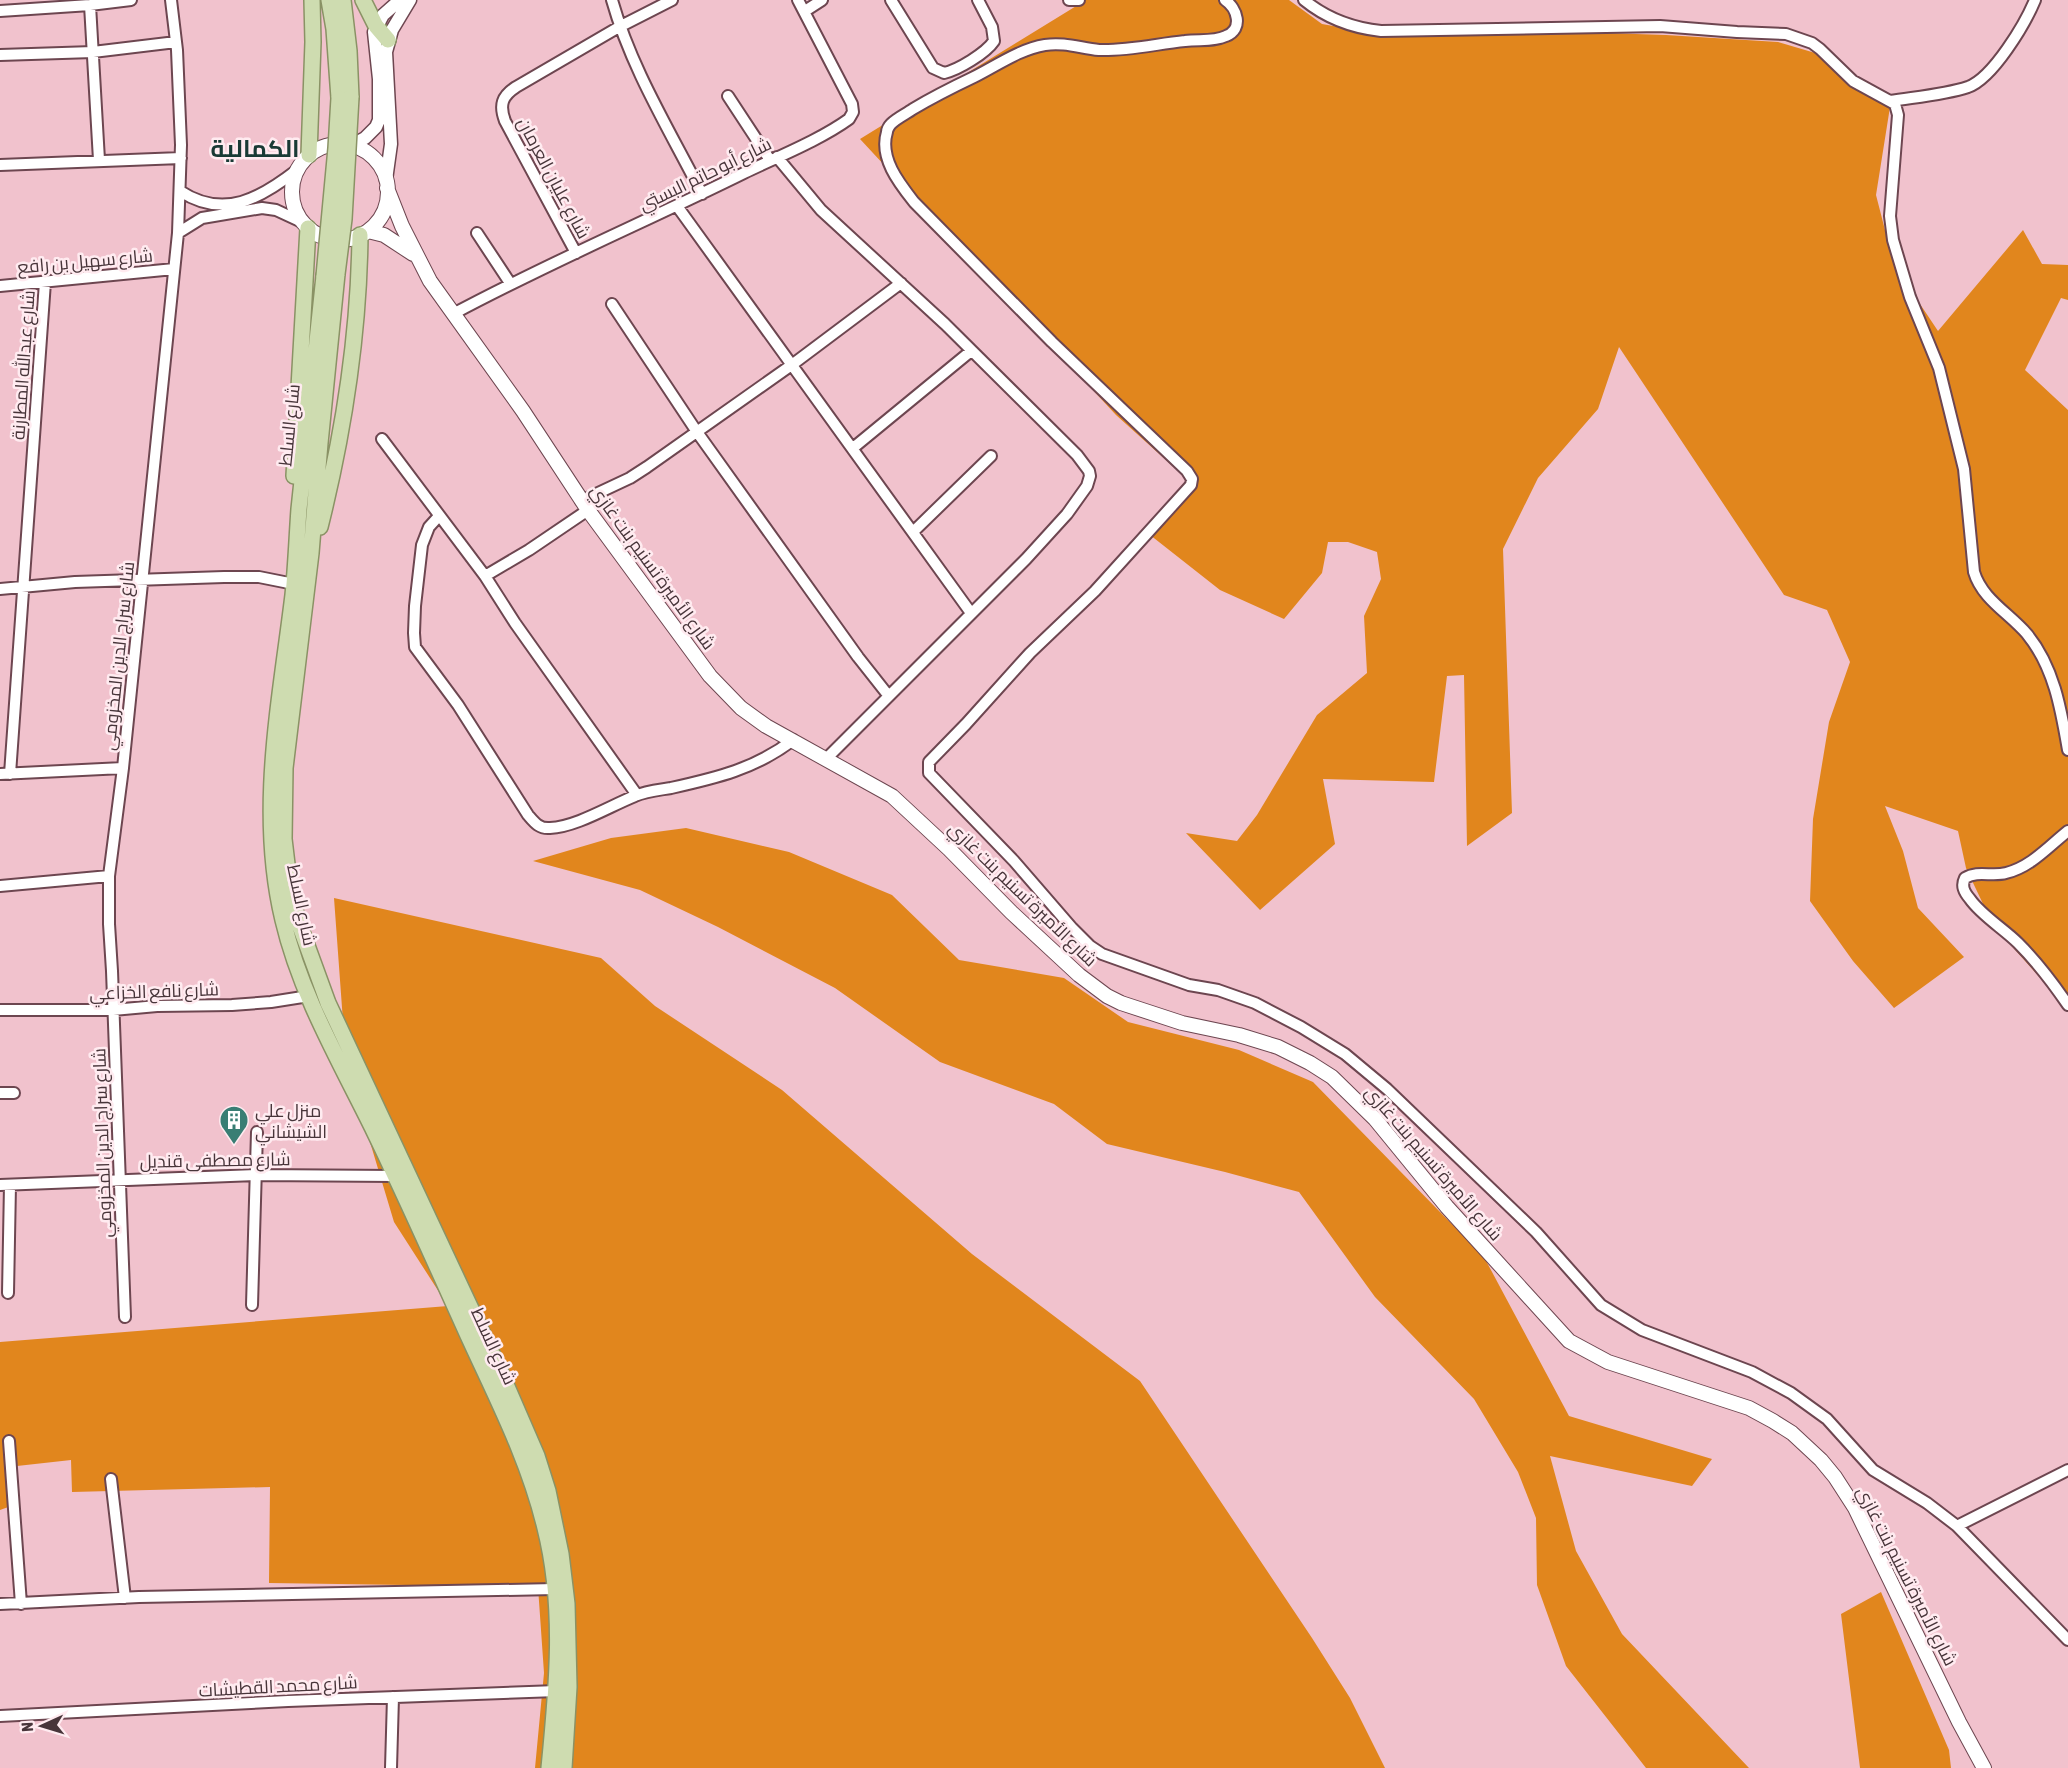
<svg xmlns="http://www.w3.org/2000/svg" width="2068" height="1768" font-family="'Asap Condensed',Cairo,sans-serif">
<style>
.forest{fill:#e1861d}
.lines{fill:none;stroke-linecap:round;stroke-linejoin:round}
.minor-casing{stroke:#6d4650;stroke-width:14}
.tertiary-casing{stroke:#6d4650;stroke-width:15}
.secondary-casing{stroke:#6d4650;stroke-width:16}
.primary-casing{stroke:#8a9265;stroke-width:18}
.minor{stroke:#fff;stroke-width:10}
.tertiary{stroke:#fff;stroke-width:12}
.secondary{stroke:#fff;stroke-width:14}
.primary{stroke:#cedcb0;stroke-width:15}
.primary-bridge-casing{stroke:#8a9265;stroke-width:18;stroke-linecap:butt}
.primary-bridge{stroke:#cedcb0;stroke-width:15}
.labels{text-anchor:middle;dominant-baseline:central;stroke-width:5;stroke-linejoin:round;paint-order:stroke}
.street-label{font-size:18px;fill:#48353a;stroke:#ffebf0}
.poi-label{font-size:18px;fill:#48353a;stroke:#ffebf0;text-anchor:start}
.district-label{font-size:24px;font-weight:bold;fill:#193a35;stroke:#ffebf0}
</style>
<rect width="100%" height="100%" fill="#f1c2cd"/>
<path class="forest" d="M1086,0H1289L1322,24L1373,33L1544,31L1666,35L1778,42L1822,55L1890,107L1876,195L1894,265L1938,331L2023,230L2042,264L2068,265V300L2061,298L2025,370L2068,410V1009L1993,925L1966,868L1958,831L1885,806L1903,851L1918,908L1964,957L1894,1008L1853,961L1810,901L1813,819L1829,722L1850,662L1827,610L1784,595L1619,347L1598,409L1538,478L1503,549L1512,813L1467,846L1464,675L1447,676L1434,782L1323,779L1335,844L1260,910L1186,833L1237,841L1257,815L1317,715L1367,673L1364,616L1381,579L1377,552L1348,542H1328L1322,573L1284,619L1220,590L1145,531L1197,488L1116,415L860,139Z
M686,828L789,852L892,895L959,960L1064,978L1128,1022L1239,1050L1313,1082L1484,1257L1569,1416L1712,1459L1692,1486L1550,1456L1576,1551L1622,1634L1749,1768H1646L1566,1666L1537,1585L1536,1518L1518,1472L1474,1399L1375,1297L1299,1192L1225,1172L1107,1144L1054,1104L940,1062L835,988L718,927L640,890L533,861L611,838Z
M334,898L601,958L655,1006L782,1090L972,1254L1140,1381L1312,1638L1350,1698L1385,1768H535L544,1673L538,1587L269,1583L270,1487L72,1492L71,1460L8,1467L14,1505L0,1510V1342L448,1306L394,1222L346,1062Z
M1881,1592L1949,1750L1951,1768H1860L1841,1614Z"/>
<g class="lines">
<g class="minor-casing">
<path id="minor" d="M612,0C631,68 670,131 702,194
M891,0L933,68L944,73C958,70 986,53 994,41L992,27L978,0
M1069,0H1079
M1225,0C1237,8 1244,29 1226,36C1213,42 1199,39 1185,41C1156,44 1128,51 1099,50C1080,48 1064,42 1045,45C1020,49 996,66 974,77C953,87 933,97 913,109C906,114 897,118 891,124C889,126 887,130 887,132C879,158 899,183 914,202L1052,342L1187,471L1192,479L1191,485L1095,591L1030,653L966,724L929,762V773L1014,861L1072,928L1090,946L1102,954L1189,985L1218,990L1255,1003L1301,1027L1345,1054L1387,1089L1536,1232L1601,1305L1642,1330L1752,1372L1791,1393L1827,1419L1873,1470L1927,1503L1957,1526L2068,1640
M1304,0C1326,18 1352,28 1381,31L1660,26L1737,32L1786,34L1812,43L1820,49L1853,81L1895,104L1898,115L1890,216L1893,240L1910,297L1939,368L1964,469L1974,572C1982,599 2009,613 2027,634C2054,667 2061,709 2068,750
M90,5L99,160
M0,11L90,5L131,0
M805,11L822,0
M0,55L93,52L176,42
M728,96L770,160
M1890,101C1915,97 1944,95 1968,87C1993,78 2025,24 2035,0
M777,157L821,210L945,324L1077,455L1089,471L1090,476L1087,486L1067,514L1026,559L826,759
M0,165L181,158
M180,191C224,220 261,198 297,170
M677,206L971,613
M178,233L202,218L262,208L276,210L304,223
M477,233L510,283
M576,253L505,121C499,105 502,96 516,87L619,27L672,0
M0,286L174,269
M612,304L697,432L858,657L888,695
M453,314C548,263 647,221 744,173C777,157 820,140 849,119L853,112L852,104L798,0
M382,439L485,576L515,623L637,795
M853,448L971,351
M581,501L630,478L647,467L793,364L901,283
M439,516L429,527L422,545L415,606L414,633L415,647L458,705L528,815C534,822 539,829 550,828C576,827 610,806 635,796C646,791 659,790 671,788C716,778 755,769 793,740
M914,531L991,456
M485,576L529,550L588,510
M0,589L75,582L224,577H259L294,584
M0,774L123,768
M10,774L45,282
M2068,831C2049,846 2031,867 2006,873C1992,877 1978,870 1965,878C1961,886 1964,892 1970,899C1981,915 2004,929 2018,943C2037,962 2053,983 2068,1005
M0,886L109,876
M0,1010H113L157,1006L232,1005L271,1002L309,996
M0,1093H14
M0,1185L256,1175L396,1176
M8,1293L10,1185
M252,1305L257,1132
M125,1317L112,971L109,924V876L123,768L178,233L181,145L177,50L171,0
M9,1441L21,1604
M111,1479L125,1598
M1957,1526L2068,1470
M0,1604L139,1597L555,1589
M0,1716L288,1701L557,1691
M391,1768L393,1697"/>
</g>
<g class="tertiary-casing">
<path id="tertiary" d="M352,145L365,138L376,127L379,120V79L374,32L383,15L400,0
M386,180L391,144L386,52L392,30L410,0"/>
</g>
<g class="secondary-casing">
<path id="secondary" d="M292 192a48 48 0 1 1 96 0a48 48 0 1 1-96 0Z
M387,188L402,226L430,281L523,411L588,510L710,676L741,708L766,726L892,796L949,849L1011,912L1079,975L1107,996L1121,1003L1182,1023L1239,1035L1278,1047L1310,1063L1332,1077L1375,1119L1447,1207L1569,1341L1608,1362L1749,1408L1773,1421L1792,1433L1821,1460L1835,1477L1855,1508L1959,1722L1984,1768
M368,231L384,235L413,254"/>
</g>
<g class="primary-casing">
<path id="primary" d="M329,0L334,29L339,98
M343,0L349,51L351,97
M363,0L376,26L388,40
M309,155L313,42L312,0
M337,274L320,443L311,553L285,768L284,839L289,881L297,918L328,1003L502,1375L537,1456L548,1491L561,1554L567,1604L569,1687L564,1768
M324,276C316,354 307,431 299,509C297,537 296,566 293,595C280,703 257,811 283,920C300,993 339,1060 372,1127C406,1197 438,1269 470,1340C498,1401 529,1461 545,1528C565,1607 557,1688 549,1768
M294,476L308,228
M320,527C344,431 359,334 360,235"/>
</g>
<use href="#minor" class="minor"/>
<use href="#tertiary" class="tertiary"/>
<use href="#secondary" class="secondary"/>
<use href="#primary" class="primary"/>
<g class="primary-bridge-casing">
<path id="primary-bridge" d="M337,274L344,219L351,97
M324,276L336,148L339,98"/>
</g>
<use href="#primary-bridge" class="primary-bridge"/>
</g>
<defs>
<g id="building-pin" transform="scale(1.5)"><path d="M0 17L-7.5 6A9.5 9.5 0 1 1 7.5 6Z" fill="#397e74" stroke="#ffebf0"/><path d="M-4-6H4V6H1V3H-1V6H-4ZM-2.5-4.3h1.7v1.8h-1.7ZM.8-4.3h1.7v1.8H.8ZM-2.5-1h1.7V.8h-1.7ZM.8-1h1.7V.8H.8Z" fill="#fff"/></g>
</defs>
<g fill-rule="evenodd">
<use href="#building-pin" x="234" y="1120"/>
</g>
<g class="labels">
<g class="street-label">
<text transform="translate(705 174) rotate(-26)">شارع أبو حاتم البستي</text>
<text transform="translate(554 178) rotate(62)">شارع عليان العرمان</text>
<text transform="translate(85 261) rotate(-5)">شارع سهيل بن رافع</text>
<text transform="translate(23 365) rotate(-86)">شارع عبدالله المطارنة</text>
<text transform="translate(289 425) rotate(-84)">شارع السلط</text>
<text transform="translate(653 567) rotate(54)">شارع الأميرة تسنيم بنت غازي</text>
<text transform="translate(118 656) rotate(-84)">شارع سراج الدين المخزومي</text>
<text transform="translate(1023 894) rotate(44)">شارع الأميرة تسنيم بنت غازي</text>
<text transform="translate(302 905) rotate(78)">شارع السلط</text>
<text transform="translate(154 991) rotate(-2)">شارع نافع الخزاعي</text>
<text transform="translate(102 1143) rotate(-92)">شارع سراج الدين المخزومي</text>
<text transform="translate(215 1160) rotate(-1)">شارع مصطفى قنديل</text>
<text transform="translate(1434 1163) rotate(49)">شارع الأميرة تسنيم بنت غازي</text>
<text transform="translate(494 1346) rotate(65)">شارع السلط</text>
<text transform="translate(1907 1576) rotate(63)">شارع الأميرة تسنيم بنت غازي</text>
<text transform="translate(278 1686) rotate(-3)">شارع محمد القطيشات</text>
</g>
<g class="poi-label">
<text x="255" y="1110">منزل علي<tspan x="255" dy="21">الشيشاني</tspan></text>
</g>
<g class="district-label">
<text x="255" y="148">الكمالية</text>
</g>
</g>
<g transform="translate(42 1726) rotate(266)" stroke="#ffebf0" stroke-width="4.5" paint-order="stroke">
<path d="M0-4.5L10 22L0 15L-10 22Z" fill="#48353a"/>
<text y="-9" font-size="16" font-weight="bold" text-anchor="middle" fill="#48353a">N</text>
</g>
</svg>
